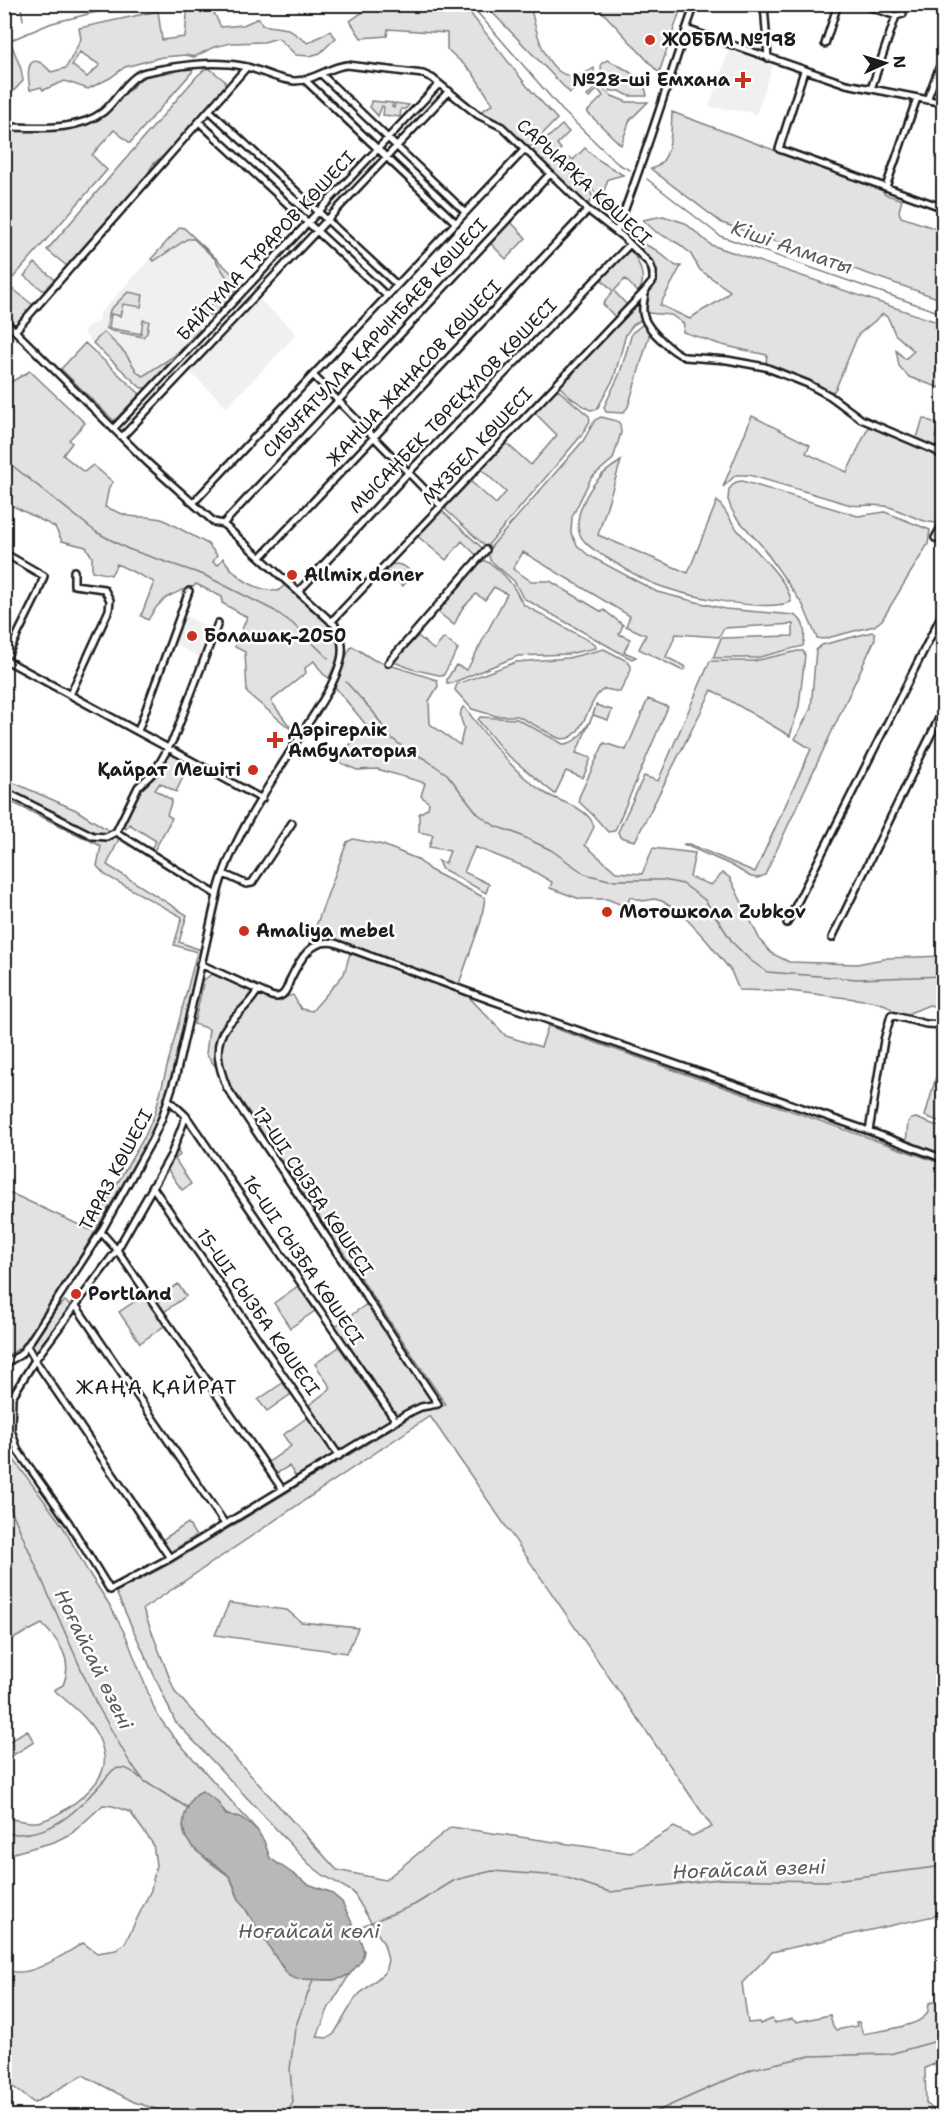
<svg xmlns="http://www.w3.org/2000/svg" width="948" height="2121" font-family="'Shantell Sans',sans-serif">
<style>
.built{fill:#f0f0f0}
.green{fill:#e2e2e2;stroke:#7f7f7f;stroke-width:1.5;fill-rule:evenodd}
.water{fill:#b8b8b8;stroke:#7a7a7a;stroke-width:1.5}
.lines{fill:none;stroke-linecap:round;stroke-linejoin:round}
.stream{stroke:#7a7a7a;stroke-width:1.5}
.minor-casing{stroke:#1c1c1c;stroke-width:10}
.minor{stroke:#fff;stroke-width:5}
.poi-dot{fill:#c8321e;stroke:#fff;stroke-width:2}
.labels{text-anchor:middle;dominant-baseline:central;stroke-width:5;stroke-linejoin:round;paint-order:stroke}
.poi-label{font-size:18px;font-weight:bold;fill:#1c1c1c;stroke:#fff;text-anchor:start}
.street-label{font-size:18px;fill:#1c1c1c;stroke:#fff}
.water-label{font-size:20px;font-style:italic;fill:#5a5a5a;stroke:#fff}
.neighbourhood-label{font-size:20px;letter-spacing:1.5px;fill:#1c1c1c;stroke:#fff}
</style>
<rect width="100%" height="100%" fill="#fff"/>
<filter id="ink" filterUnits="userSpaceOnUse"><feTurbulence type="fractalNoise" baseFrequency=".0167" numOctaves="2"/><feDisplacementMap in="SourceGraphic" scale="12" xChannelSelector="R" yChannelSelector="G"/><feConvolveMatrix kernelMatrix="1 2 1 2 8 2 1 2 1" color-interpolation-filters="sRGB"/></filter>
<g filter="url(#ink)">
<path class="built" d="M729,49L773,65L756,115L750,112L709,107Z
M180,227L184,228L241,282V285L214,316L203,314L200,331L147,388H141L84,334V330L89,325L95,323L99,319L100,313Z
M255,299L260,300L295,332V336L227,407L192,374L190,368Z
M184,615L211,629L199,657L173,643Z"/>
<path class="green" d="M672,4L681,8L659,73L596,5Z
M188,5H210L221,27L243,25L259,18L262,25L288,29L308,43L330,31L336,38L320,53L310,56L296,55L278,38L264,42L231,43L214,47L194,57L186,55L162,57L125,67L110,78L88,89L65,81L43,90L41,87L30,90C29,83 24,57 39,62C44,64 48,69 51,72L66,68L81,39L79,28L158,11L162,40L185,37ZM80,52L100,65L87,77L72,65Z
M373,5H464L527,86L557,119L529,148L504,125L475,109L482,111L493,104L472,72L447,49V33L388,29L387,36L361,38L350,21Z
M485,5H530C537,35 550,98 594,68C595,81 579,85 570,93Z
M11,43L21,69L23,81L5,100V46Z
M607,60C621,66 646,79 647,96H629L620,91H610L602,80L601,64Z
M190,67L193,69L192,72L130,143L114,130L92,155L107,170L13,278L5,271L4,128L69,127L107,111L144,76Z
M209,68L225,81V88L168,154C156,160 151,164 147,177L67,266L47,250L197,76L205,69Z
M598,85L612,96L627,102H648L630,120L621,145L587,112L603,96L598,89L589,98L587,96Z
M371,101L393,103L392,107L394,108L395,103L409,105L405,109H401L400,117L383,115L384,107L382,106L378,116L370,107Z
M672,112L884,191V194L902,200L899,211L901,217L943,231V300L722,223L651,169C673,163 671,130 672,112Z
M562,125L569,132L557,144L561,149L554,156L591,193L593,198L587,206L533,151Z
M585,148L597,159L623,175L608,179L603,194L612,211L610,216L595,192L567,163L570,157L573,160Z
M663,216L685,223L711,245L717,247L943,324V389L909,377L899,366L896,350L905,359L914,351L895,334L888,318L883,314L858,335L836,388L834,391L829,392L766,363L767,355L722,345L683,332L684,324L671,315L648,313C645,304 650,295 650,285C650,278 647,272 647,266C647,263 648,258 647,256C644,247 632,249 628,230L632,227L634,239L656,250L676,266H681L660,305L690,319C702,308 719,305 730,291L700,270L690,253L679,244L656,232L643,220Z
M510,221L526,238L506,259L490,243Z
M180,227L184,228L241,282V285L214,316L203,314L204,310L231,291L233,287L215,259L194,239H187L154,261L151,259Z
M627,250H630C639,260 648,281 638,292L625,279L614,291L627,305L615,317L603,304L613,291L600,278Z
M35,263L54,279L44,291L24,276Z
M13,289L33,305L19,323L15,325L5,316V298Z
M128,292L143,295L141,307L123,304L120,316L111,314L109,328L141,334L143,320L149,321L147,333L143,337L112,331L106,328L110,310Z
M635,303H639L641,320L633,325L626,334L614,378L597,409L590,410L571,398L561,388V382L572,376L580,362Z
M642,325L648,328L649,336L628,407L623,413L606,412L604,407L620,373L632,333Z
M200,329L147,388H141L93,343L104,332L125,353L138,373L143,376L174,356Z
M85,343L140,394L114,421L61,369Z
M30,371L85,423L69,440L72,443L63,455L84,472L93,465L113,482L109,487L105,507C114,510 121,514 129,516C141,518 153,516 164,520L208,544L217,555L213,562L218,565L223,558C236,578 253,590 278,591L286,584C305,601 341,624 338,652C338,661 332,670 329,678L323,674L314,661L305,668L306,673L271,701L293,731L247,693L245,652L235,647L247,617L222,603V597L196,584L194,586C171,594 161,597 148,620L141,616L154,582L117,564L111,575L92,571V557L86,547L62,541L55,527L5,502L4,386Z
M554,389L558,390L589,416L590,421L581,436L488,545L485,546L446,510V505L469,480L496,504L506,492L480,468L505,442L531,465L557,435L533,411Z
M752,416L810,445L806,453L847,472L869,426L934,453C937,456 939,456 941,460C947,471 945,511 940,522C927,526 903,511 889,507C877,503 864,507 851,505L749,475H736L723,487Z
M601,417L617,421L620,424L621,433L613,459L591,478L572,517L571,533L577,545L588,555L657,592L725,609L794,615C806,621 806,634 803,646L756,658H713L721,638L793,636V624L724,628L719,637L676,634L666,657L686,667L685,669L681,670L639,649L646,635L626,626L630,616L523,552L513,569L531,581H550L602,612L604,610L623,625L619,634L630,639L624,652L636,657L632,659L624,655L523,598L514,581L490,560L488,552L489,549L583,441L595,420Z
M923,418L940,425L935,437L943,440V450L921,442L917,438Z
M621,461L598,535L688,573L717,501C725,508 729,519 736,528C748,544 791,582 791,602C763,613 681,595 652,583C637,577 623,567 609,559C598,552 583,545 579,532C574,515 588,490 599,478C605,471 613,466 621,461Z
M742,481L858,516L885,512L930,530L928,544L882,620L874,626L823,639L817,638L803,605L762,546L736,517L731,508L728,500L729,489L736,482Z
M441,510L482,548L483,551L478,557L462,541L446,560L416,535Z
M481,560C492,561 509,579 514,588C518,594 519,599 524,605L595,644L596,648L568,654L518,656L452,683H447V679L456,665L467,670L507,594L494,587L485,600L476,594L462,609L454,625L438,612Z
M397,564L404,566L414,574L403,586L383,569L389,565Z
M872,632L875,633V639L765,875L758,878L751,877L731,865L683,844H689L755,872L811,749L795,739L811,708L816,650L822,645Z
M418,636L434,650L444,638L458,649L443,676L412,669L394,662L395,660Z
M352,646L374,660L437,680L438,686L429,701L430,724L460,745L464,727C461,721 458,713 463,707L465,708C489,739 512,772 545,793C561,803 589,807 594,827L585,845L616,872L642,874L653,848L695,853L690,877L711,885L723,873L730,878L760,940L771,953L789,962L857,964L888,958L943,956V1008L929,1005L905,1015L894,1011L886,1005L872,1001L789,991L739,990L731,971L707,941L681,913L662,901L654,899L643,901L631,897L629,899L627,907L607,899H580L550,888L552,882L528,868L475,847L464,872L489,884L486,893L441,868L438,861L445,864L450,851L429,847L433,835L419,832V814L428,808L429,803L421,796L425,783L377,769L357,770L341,763C343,749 358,736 367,726L335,687C339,677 346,652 352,646Z
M604,649L627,661L631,666V670L620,692L605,689C587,695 585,746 558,738L518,716H496L472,709L455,690L457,684L516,662L568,658Z
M798,651H803L805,655L799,706L790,736L712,690L635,841L620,837L618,832L644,776L658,781L710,661H754Z
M648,699L668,707L616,828L614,831L608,832L592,814L579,802V797L604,743L626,750Z
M596,705L612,710L608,720L593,715L576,753L591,758L583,778L566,771L555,794L505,753L478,720L480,717L517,719L563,744C579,745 593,719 596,705Z
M170,751L190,762L176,792L160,783L155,790L172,800L167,815L172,818L155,849L150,850L156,841L129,824L126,829L122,826L142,787L153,779Z
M5,779L76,810L111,832L102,834L89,831L5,787Z
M5,794L91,839L104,840L118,835L119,839L107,865L187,915L179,942L201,950L170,1082L156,1124L136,1162L74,1267L26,1341C20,1347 14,1355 4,1355V1190L90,1230L145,1136L155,1113L197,952L174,945L182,917L105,875L97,866L101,846L5,799Z
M353,839L383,845L417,859L430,870L485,898L481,921L459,984L339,941L322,938L309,945L347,842Z
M350,953L467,995L506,1036L541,1047L548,1026L943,1164V1914L772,1952L742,1983L748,2023L759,2022L760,2024L772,2019L775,2023L792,2019L796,2022L830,2015L833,2026L836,2030L857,2026L856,2022H859L863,2034C878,2031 916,2027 925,2016C929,2013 928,2007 929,2003L943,2000V2060L925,2068L926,2103L941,2116H177L134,2102L83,2075L34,2103L7,2082L5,2084V1968C24,1983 66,1953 83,1943L97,1953L116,1950L125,1943L151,1890L156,1865L153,1844L130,1812L113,1806L103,1805L72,1833L54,1842L10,1854H5V1818C14,1819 27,1823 37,1822C59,1818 97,1790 103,1769C106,1761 103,1749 100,1741C92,1720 71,1705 54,1690L63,1685C74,1660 59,1641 42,1624L5,1643L4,1431L12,1457L62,1525L87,1570L109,1604L126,1636L156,1713L172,1735L257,1830L240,1817L227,1815C211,1797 217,1796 192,1799L183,1826L185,1837L207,1860L230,1877L238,1897L282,1967L297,1979L333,1980L350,1974L328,2009L317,2037L328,2038L334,2034L356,1997L385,1972L388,1960L384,1944L353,1892L323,1875L309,1864L175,1721L116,1592L173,1562L419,1412L446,1405L238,1096L206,1054L209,1029L194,1024L204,980L213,973L273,1000L293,995L301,1009L312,1011L344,974ZM430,1416L712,1827L692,1836L674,1827L631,1853L451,1827L385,1880L337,1870L175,1692L143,1609Z
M936,1077L943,1080V1123L925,1116Z
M916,1118L943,1128L942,1155L906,1143L908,1122L911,1119Z
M177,1150L180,1155L175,1159L191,1184L182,1190L167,1169Z
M178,1284L186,1296L164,1312L156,1300Z
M298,1286L315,1311L290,1328L274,1303Z
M143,1296L164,1326L140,1343L119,1312Z
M65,1301L72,1307L40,1349L36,1350L32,1346L57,1308Z
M367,1304L431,1400L409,1409L397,1417L334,1327Z
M339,1347L391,1421L340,1451L308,1406L331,1388L315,1364Z
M284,1382L291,1394L267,1411L258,1400Z
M308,1417L333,1455L296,1477L289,1466L274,1475L266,1464L291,1446L283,1435Z
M188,1523L196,1536L170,1552L162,1540Z
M229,1603L287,1610L301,1622L358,1628L347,1653L215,1635Z
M27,1730L34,1742L7,1759L5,1754V1744Z"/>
<path class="water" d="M202,1791L217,1801L226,1815L240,1817L257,1830L264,1841L270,1858L308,1884L330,1892L342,1902L361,1942L364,1951L362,1960L350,1974L342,1978L333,1980L297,1979L289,1976C271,1952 256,1925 239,1899C235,1891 234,1881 228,1875C215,1861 192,1854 185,1835C180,1822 188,1796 202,1791Z"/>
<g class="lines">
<path class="stream" d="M23,4L21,7L23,20
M470,4L562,110L618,164L630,170
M4,43L52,23L129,4
M647,179L720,236L944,314
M4,459L96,532L128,549L204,575L275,611L292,623L328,658
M346,682L374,713L389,736L404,748L425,759L447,774L478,814L495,826L515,833L551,850L585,874L609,880H663L683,884L705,900L733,943L750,960L767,972L858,979L944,976
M4,1498L9,1505L96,1703L129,1761L144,1781L188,1808
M4,1833C56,1841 82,1804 113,1770C124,1765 131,1770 140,1778
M355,1929L414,1905L455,1880L492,1871L561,1876L610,1892L720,1879L826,1881L944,1866
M286,2116L293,2102L290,2070L295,2028L313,1980
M646,2116L752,2069L810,2056L890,2054L944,2039"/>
<g class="minor-casing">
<path id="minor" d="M764,4L768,58
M862,4L896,16L903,14
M686,29L846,84L944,103
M825,44L838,4
M804,71L779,149L944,208
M321,74L465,212
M305,80L456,223
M871,89L896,16
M927,100L944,55
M209,110L397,285
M199,122L387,296
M4,127C36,127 76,132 103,112C117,101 128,76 146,72C176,66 212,60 242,66C260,69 276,80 295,81C314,81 328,67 347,65L423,74L432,78L478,115L502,127L588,210L623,237L650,264L653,272V281L645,291L331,622
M886,187L917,98
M617,230C646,156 668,80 695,4
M645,293C644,301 641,309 644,317C648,330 672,352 685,357L727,360L765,367L808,384L830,396L861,419L936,451L944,458
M4,320L148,463L214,522L223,524L335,625C341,635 344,647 341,660C335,683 320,705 307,725C277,774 230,839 217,895L176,1075L162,1118L152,1140L101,1232L27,1346L20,1355L4,1364
M15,331L247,67
M313,375L441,506
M114,428L439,84
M122,437L449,91
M193,503L525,149
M944,522L935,538L944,541
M223,524L550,174
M4,553L44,576L38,593L5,660
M261,557L588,210
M299,591L408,473L630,244
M4,659L262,799
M388,663L486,550
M70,695L109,610L110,600L104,589L74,585V571
M138,731L189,591
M4,791L93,836L106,837L116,832
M116,832L138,787L155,771L174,738L218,623
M116,832L217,895
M224,874L246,884L252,883L292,823
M787,923L944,610
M832,938L944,708
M200,964L271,996C274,997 277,998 280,996C286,994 288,985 290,980C299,961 311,938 335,943L490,1000L869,1131L944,1159
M169,1100L186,1116L396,1421
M186,1116L171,1155L117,1250L35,1360L12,1397L11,1430L18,1451L69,1523L110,1590L170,1558L408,1413L421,1407L438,1404L227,1088C219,1068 212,1045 227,1026C238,1012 248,1007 258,990
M869,1131L884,1040L891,1015L926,1024L944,1025
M152,1186L339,1456
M101,1232L117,1250L282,1489
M76,1306L225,1524
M27,1346L35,1360L170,1558"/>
</g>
<use href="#minor" class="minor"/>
</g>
</g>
<g class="poi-dot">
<circle cx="650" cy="40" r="6"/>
<path d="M740 71h6v6h6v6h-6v6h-6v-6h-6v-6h6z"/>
<circle cx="292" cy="575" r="6"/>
<circle cx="192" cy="636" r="6"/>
<path d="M272 731h6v6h6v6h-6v6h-6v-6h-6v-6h6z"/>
<circle cx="253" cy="770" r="6"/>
<circle cx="607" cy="912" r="6"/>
<circle cx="244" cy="931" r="6"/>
<circle cx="76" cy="1294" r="6"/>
</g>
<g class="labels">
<g class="poi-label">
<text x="662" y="40">ЖОББМ №198</text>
<text x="730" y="80" text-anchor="end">№28-ші Емхана</text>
<text x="304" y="575">Allmix doner</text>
<text x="204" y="636">Болашақ-2050</text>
<text x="288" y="730">Дәрігерлік<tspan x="288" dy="21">Амбулатория</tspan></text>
<text x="241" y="770" text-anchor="end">Қайрат Мешіті</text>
<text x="619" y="912">Мотошкола Zubkov</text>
<text x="256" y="931">Amaliya mebel</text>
<text x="88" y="1294">Portland</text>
</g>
<g class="street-label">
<text transform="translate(584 182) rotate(43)">САРЫАРҚА КӨШЕСІ</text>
<text transform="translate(266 246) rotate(-47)">БАЙТҰМА ТҰРАРОВ КӨШЕСІ</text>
<text transform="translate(375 338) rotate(-47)">СИБУҒАТУЛЛА ҚАРЫНБАЕВ КӨШЕСІ</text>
<text transform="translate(414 373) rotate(-47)">ЖАНША ЖАНАСОВ КӨШЕСІ</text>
<text transform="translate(453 406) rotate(-46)">МЫСАНБЕК ТӨРЕҚҰЛОВ КӨШЕСІ</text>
<text transform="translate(477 446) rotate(-47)">МҰЗБЕЛ КӨШЕСІ</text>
<text transform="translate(116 1170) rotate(-62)">ТАРАЗ КӨШЕСІ</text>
<text transform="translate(313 1191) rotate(56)">17-ШІ СЫЗБА КӨШЕСІ</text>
<text transform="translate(303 1260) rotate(56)">16-ШІ СЫЗБА КӨШЕСІ</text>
<text transform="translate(258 1312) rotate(55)">15-ШІ СЫЗБА КӨШЕСІ</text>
</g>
<g class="water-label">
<text transform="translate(792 247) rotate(19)">Кіші Алматы</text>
<text transform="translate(94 1659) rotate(64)">Ноғайсай өзені</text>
<text transform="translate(749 1869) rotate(-2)">Ноғайсай өзені</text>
<text x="309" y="1931">Ноғайсай көлі</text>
</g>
<g class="neighbourhood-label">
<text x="157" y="1387">ЖАҢА ҚАЙРАТ</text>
</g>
</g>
<rect width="948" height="2121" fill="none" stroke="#fff" stroke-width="24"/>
<rect x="12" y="12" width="924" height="2097" fill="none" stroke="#1c1c1c" stroke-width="2" filter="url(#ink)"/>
<g transform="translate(885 63) rotate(86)" stroke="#ffffff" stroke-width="4.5" paint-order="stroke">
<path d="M0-4.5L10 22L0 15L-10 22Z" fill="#1c1c1c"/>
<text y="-9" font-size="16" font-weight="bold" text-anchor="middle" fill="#1c1c1c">N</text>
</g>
</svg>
